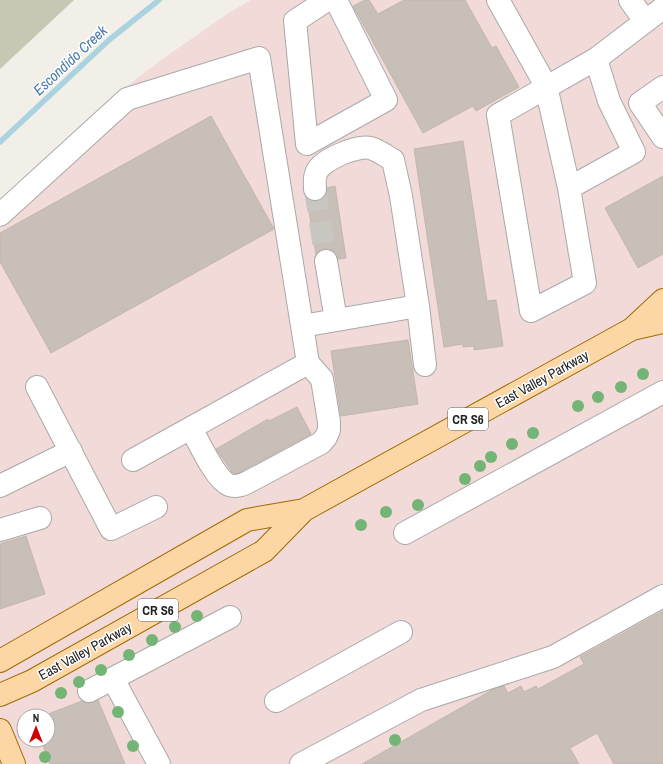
<svg xmlns="http://www.w3.org/2000/svg" width="663" height="764" font-family="'Archivo Narrow',sans-serif">
<style>
.commercial{fill:#f2dad9;fill-rule:evenodd}
.construction{fill:#c7c7b4}
.lines{fill:none;stroke-linecap:round;stroke-linejoin:round}
.stream{stroke:#aad3df;stroke-width:5.5}
.building{fill:#c7bfb8;stroke:#c4b6ab}
.minor-tunnel{stroke:#c8c6c1;stroke-width:22;stroke-dasharray:22 11;stroke-linecap:butt}
.minor-casing{stroke:#a9a9a9;stroke-width:24}
.major-casing{stroke:#a06b00;stroke-width:24}
.minor{stroke:#fff;stroke-width:22}
.major{stroke:#fcd6a4;stroke-width:22}
.tree{fill:#74b475}
.labels{text-anchor:middle;dominant-baseline:central;stroke-width:3;stroke-linejoin:round;paint-order:stroke}
.shield{fill:#fff;stroke:#646464;stroke-width:1}
.shield-label{font-size:13px;font-weight:bold;fill:#222}
.street-label{font-size:14px;fill:#222;stroke:#fff}
.water-label{font-size:15px;font-style:italic;fill:#4a7aab;stroke:#fff}
</style>
<rect width="100%" height="100%" fill="#f2efe9"/>
<path class="commercial" d="M251,0H663V764H0V203L114,96L164,58L227,14ZM24,716H48V740H24Z"/>
<path class="construction" d="M0,0H74L0,69Z"/>
<g class="lines">
<path class="stream" d="M0,142L109,40L159,0"/>
</g>
<path class="building" d="M365,0H369L378,14L404,0H465L492,48L496,46L519,87L476,111L473,106L423,133L353,6Z
M211,116L274,229L51,353L0,262V233Z
M463,141L487,301L496,300L503,346L474,350V346L463,347V344L444,347L414,149Z
M663,176V254L638,268L605,208Z
M335,186L346,258L338,259L335,253L330,249H324L316,255L307,198L315,201L321,200L326,195L327,188Z
M408,340L418,404L341,416L331,351Z
M297,407L311,434L240,472L235,474L232,472L216,449L268,419L269,421Z
M26,536L45,594L0,609V544Z
M663,611V764H614L597,733L570,748L579,764H362L492,690L504,686L508,693L521,686L524,692L536,686L538,689L584,664L580,657Z
M98,700L125,764H50L41,740H48V716H43L82,701L89,703Z"/>
<g class="lines">
<path class="minor-tunnel" d="M315,189L326,261"/>
<g class="minor-casing">
<path id="minor" d="M327,0L295,21L307,144L386,100L336,0
M498,0L546,86L569,188L585,283L531,311L498,115L596,59L663,8
M630,0L645,21
M663,87L640,103L663,137
M569,188L634,152L609,101L596,59
M315,189C315,184 314,178 316,174C319,160 358,145 370,148C378,150 386,156 393,160L401,196L418,306L425,365
M0,215L127,99L259,58L308,363L133,460
M326,261L336,320
M302,326L418,306
M37,387L111,529L156,507
M191,428C199,442 215,479 229,485C237,488 244,484 250,481L321,443L326,437L329,430V422L322,379L308,363
M0,486L71,451
M0,530L40,518
M405,533L663,392
M113,679L159,764
M89,691L230,617
M276,701L401,632
M301,764L421,700L553,657L663,596"/>
</g>
<g class="major-casing">
<path id="major" d="M633,328L663,300
M0,661L247,520L304,510
M0,695L32,681L264,551L304,510L632,329L663,322
M0,730L14,764"/>
</g>
<use href="#minor" class="minor"/>
<use href="#major" class="major"/>
</g>
<g class="tree">
<circle cx="643" cy="374" r="6"/>
<circle cx="621" cy="387" r="6"/>
<circle cx="598" cy="397" r="6"/>
<circle cx="578" cy="406" r="6"/>
<circle cx="533" cy="433" r="6"/>
<circle cx="512" cy="444" r="6"/>
<circle cx="491" cy="457" r="6"/>
<circle cx="480" cy="466" r="6"/>
<circle cx="465" cy="479" r="6"/>
<circle cx="418" cy="505" r="6"/>
<circle cx="386" cy="512" r="6"/>
<circle cx="361" cy="525" r="6"/>
<circle cx="197" cy="616" r="6"/>
<circle cx="175" cy="627" r="6"/>
<circle cx="152" cy="640" r="6"/>
<circle cx="129" cy="655" r="6"/>
<circle cx="101" cy="670" r="6"/>
<circle cx="79" cy="682" r="6"/>
<circle cx="61" cy="693" r="6"/>
<circle cx="118" cy="712" r="6"/>
<circle cx="395" cy="740" r="6"/>
<circle cx="133" cy="746" r="6"/>
<circle cx="45" cy="757" r="6"/>
</g>
<g class="labels">
<g class="shield">
<rect x="448" y="408" width="40" height="22" rx="3"/>
<rect x="138" y="599" width="40" height="22" rx="3"/>
</g>
<g class="shield-label">
<text x="468" y="419">CR S6</text>
<text x="158" y="610">CR S6</text>
</g>
<g class="street-label">
<text transform="translate(542 379) rotate(-29)">East Valley Parkway</text>
<text transform="translate(85 651) rotate(-29)">East Valley Parkway</text>
</g>
<g class="water-label">
<text transform="translate(70 60) rotate(-43)">Escondido Creek</text>
</g>
</g>
<g transform="translate(36 728)"><circle r="19" fill="#ffffff" stroke="#a7a7a7"/>
<path d="M0-3L7 15L0 10L-7 15Z" fill="#d40000"/>
<text y="-6" font-size="11" font-weight="bold" text-anchor="middle" fill="#222222">N</text>
</g>
</svg>
